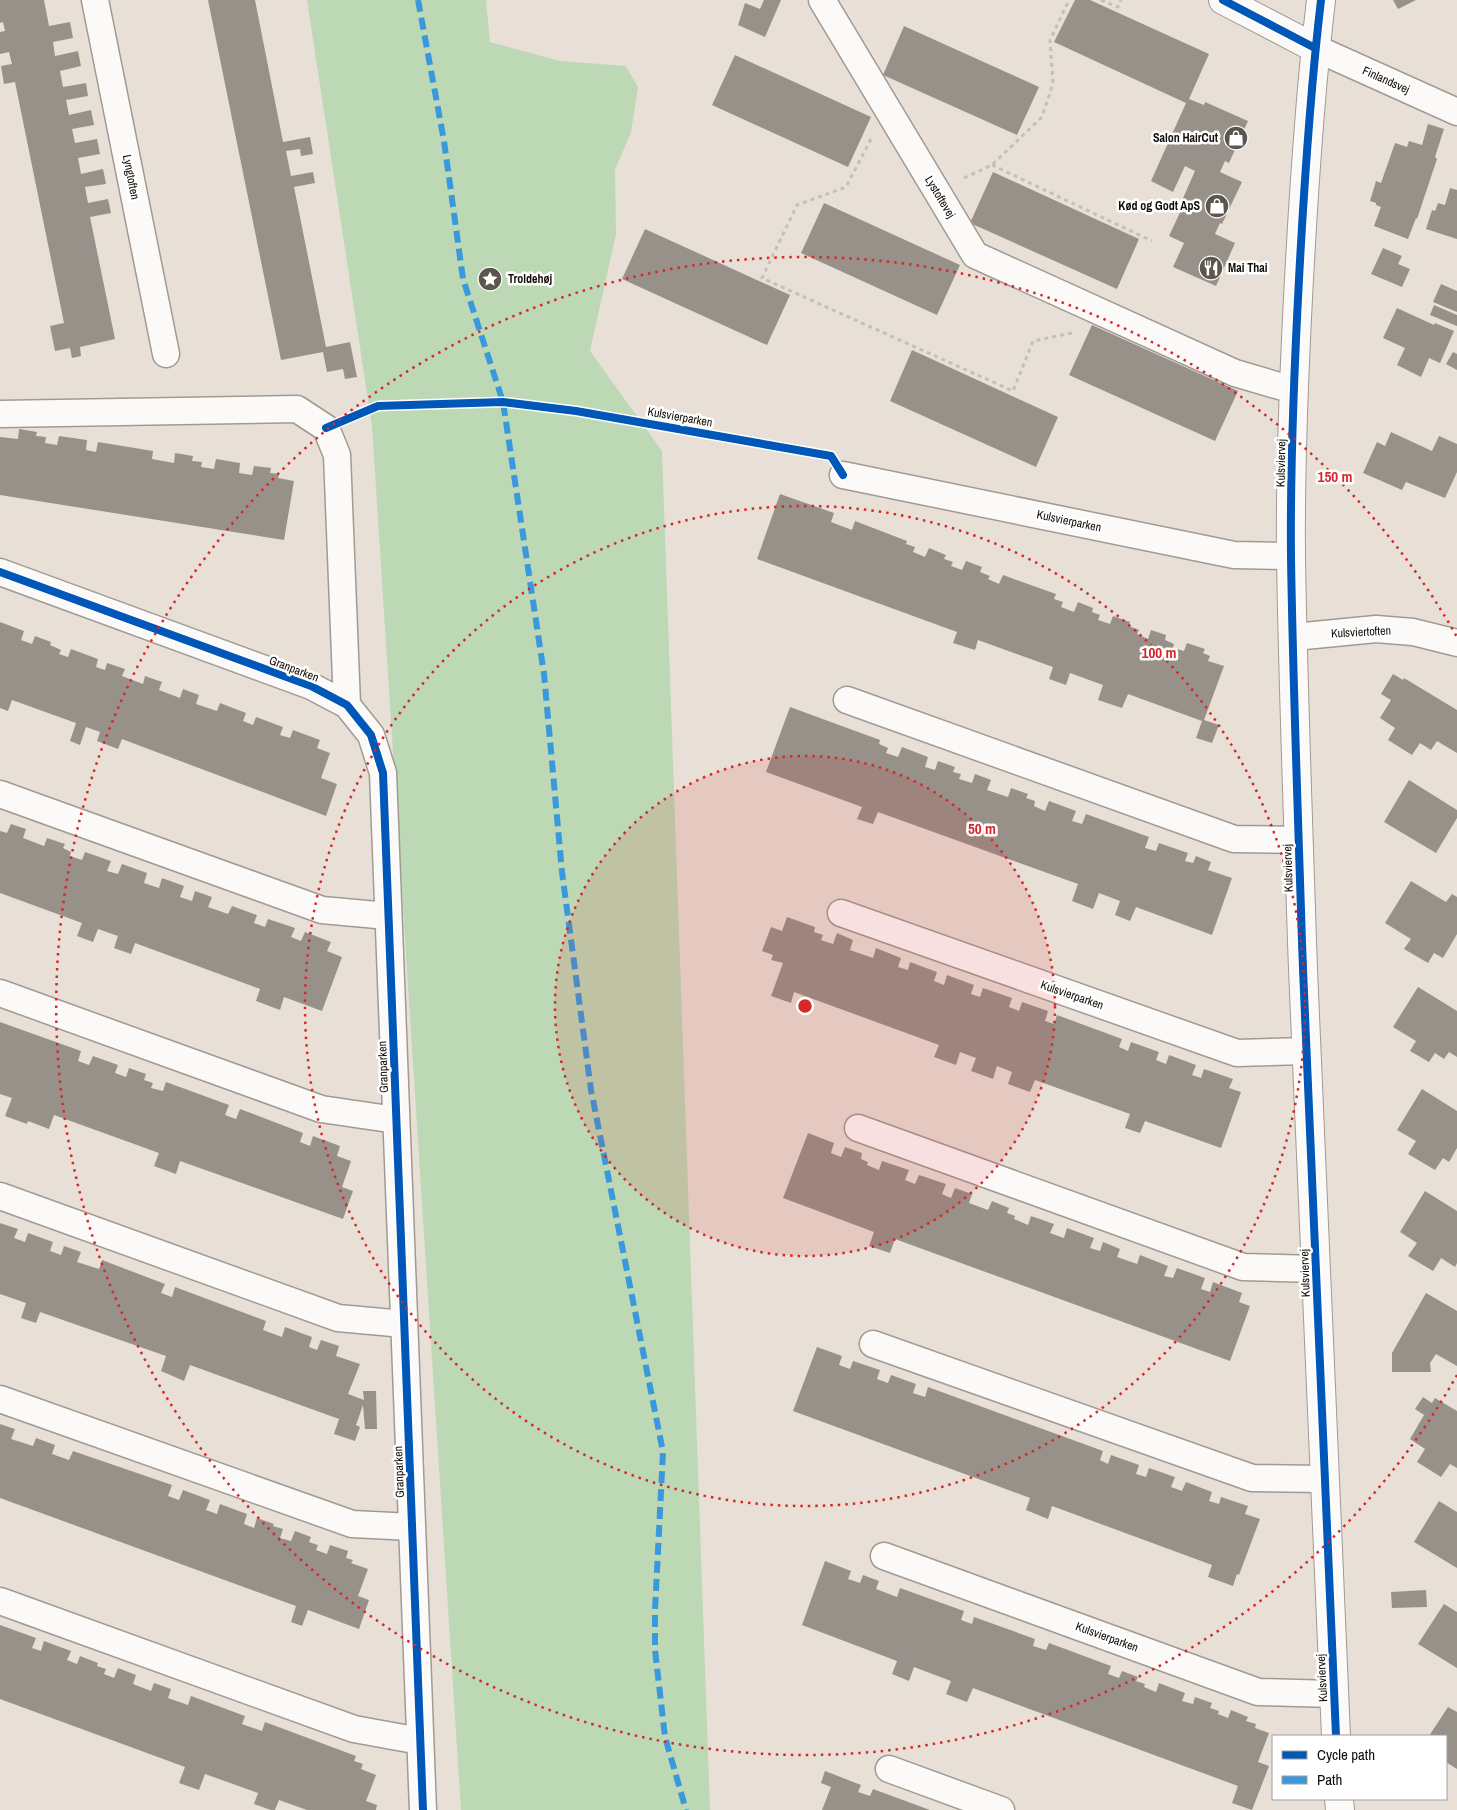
<svg xmlns="http://www.w3.org/2000/svg" width="1457" height="1810" font-family="'Archivo Narrow',sans-serif">
<style>
.green{fill:#bdd8b5}
.building{fill:#97918a}
.lines{fill:none;stroke-linecap:round;stroke-linejoin:round}
.minor-casing{stroke:#a09a93;stroke-width:29}
.tertiary-casing{stroke:#a09a93;stroke-width:30}
.path{stroke:#c3c0bc;stroke-width:3;stroke-dasharray:4 4;stroke-linecap:butt}
.minor{stroke:#fcfaf9;stroke-width:26}
.tertiary{stroke:#fcfaf9;stroke-width:28}
.quiet{stroke:#3a99dd;stroke-width:6;stroke-dasharray:12 6;stroke-linecap:butt}
.cycleway-casing{stroke:#fff;stroke-width:11}
.cycleway{stroke:#0057b8;stroke-width:8}
.ring{fill:none;stroke:#d62828;stroke-width:2.5;stroke-dasharray:2.5 5}
.labels{text-anchor:middle;dominant-baseline:central;stroke-width:5;stroke-linejoin:round;paint-order:stroke}
.street-label{font-size:12px;fill:#110c06;stroke:#fff}
.poi-label{font-size:12px;font-weight:bold;fill:#110c06;stroke:#fff;text-anchor:end}
.centre{fill:#d62828;stroke:#fff;stroke-width:2.5}
.ring-label{font-size:15px;text-anchor:middle;font-weight:bold;fill:#d62828;stroke:#fff;stroke-width:5;stroke-linejoin:round;paint-order:stroke}
</style>
<rect width="100%" height="100%" fill="#e8e0d7"/>
<path class="green" d="M307,0H486L490,42L560,61L626,66L638,87L631,132L615,170L616,234L590,351L662,451L710,1810H461L372,426Z"/>
<path class="building" d="M0,0H44L49,26L70,22L73,38L53,42L55,56L78,51L81,66L60,71L63,87L86,83L88,96L66,100L69,115L91,110L94,125L72,129L75,143L97,139L100,154L78,158L81,174L103,169L106,184L85,187L88,203L108,199L111,213L90,217L115,339L80,347L81,356L72,358L70,348L55,351L50,326L64,323L15,82L4,84L1,66L12,64L9,52L0,54V32L5,31L3,22L0,23Z
M208,0H255L283,142L310,137L313,154L301,156L300,149L286,151L291,176L313,172L315,183L294,187L326,347L350,342L357,377L345,379L343,369L327,372L323,352L281,360Z
M764,0H781L765,37L738,25L745,3L760,9Z
M1075,0H1090L1209,54L1189,99L1204,105L1205,102L1248,121L1229,163L1225,161L1220,172L1242,182L1222,224L1220,223L1215,234L1235,243L1216,286L1173,267L1184,243L1169,236L1183,206L1180,205L1195,171L1185,166L1173,192L1151,181L1186,103L1054,42Z
M1393,0H1416L1398,9Z
M904,26L1039,87L1017,135L883,75Z
M735,55L871,117L848,167L712,105Z
M1428,124L1444,129L1435,157L1437,159L1417,219L1416,218L1408,239L1374,226L1381,207L1376,205V203L1370,201L1376,181L1381,183L1395,143L1407,147L1409,141L1422,145Z
M993,172L1139,239L1117,289L970,223Z
M1450,188L1457,190V239L1426,229L1432,210L1435,211L1438,203L1445,205Z
M824,203L960,265L937,315L801,253Z
M645,229L790,295L767,345L622,279Z
M1383,248L1402,256L1398,264L1410,269L1402,287L1371,274Z
M1441,284L1457,291V312L1433,302Z
M1434,305L1457,315V326L1430,315Z
M1397,308L1434,325L1435,323L1454,331L1440,363L1429,358L1421,377L1397,365L1405,348L1383,338Z
M1092,325L1238,391L1215,441L1069,375Z
M912,350L1058,417L1036,467L890,401Z
M1453,352L1457,354V370L1446,364Z
M19,429L37,432L36,436L46,437L45,443L57,445L59,436L87,440L86,450L96,452L98,442L153,451L152,459L174,463L175,453L193,456L192,461L202,462L201,467L214,469L216,459L240,463L239,473L252,475L254,466L271,468L270,473L279,474L278,478L294,481L284,540L0,495V437L18,439Z
M1391,432L1432,451L1439,436L1457,444V472L1445,498L1406,482L1402,490L1363,473L1377,442L1385,446Z
M780,494L834,513L831,522L852,530L855,521L907,541L906,544L915,547L913,552L925,557L929,548L946,555L944,559L953,562L951,566L962,570L966,561L982,567L980,572L990,576L988,579L999,584L1003,575L1056,594L1054,599L1063,602L1061,607L1074,612L1078,602L1093,608L1092,612L1100,615L1098,620L1110,624L1113,616L1130,622L1129,626L1139,630L1137,634L1148,639L1151,630L1166,635L1165,640L1174,644L1173,648L1184,651L1187,643L1205,649L1203,653L1210,656L1208,661L1224,666L1204,720L1219,725L1212,743L1196,738L1202,721L1128,694L1122,708L1098,700L1103,685L1070,673L1066,685L1049,679L1053,667L978,640L975,650L953,643L957,632L757,559Z
M0,622L24,631L21,640L32,644L35,636L51,642L50,645L61,650L59,654L68,657L71,649L98,659L96,667L105,670L107,663L125,669L122,676L143,684L145,676L162,682L159,690L180,698L183,689L199,695L196,704L217,711L220,703L246,713L243,721L253,725L256,717L283,727L280,735L290,738L293,730L320,740L317,748L330,753L321,778L337,784L326,816L122,739L118,749L97,741L100,732L86,727L80,745L70,741L76,723L12,700L8,711L0,708Z
M1393,674L1403,680L1404,678L1457,710V753L1437,741L1431,750L1420,743L1412,755L1388,740L1395,728L1380,718L1391,700L1381,694Z
M790,707L880,740L879,744L888,748L886,753L898,757L902,747L928,757L925,767L935,770L938,761L955,767L953,772L961,774L959,779L972,783L975,774L991,780L987,790L1008,797L1011,788L1028,794L1026,798L1035,801L1034,806L1045,811L1049,801L1076,811L1072,821L1082,824L1086,814L1149,837L1145,848L1156,851L1159,843L1188,853L1185,861L1193,863L1196,856L1211,862L1208,870L1232,878L1212,935L1136,907L1130,921L1115,915L1120,901L1099,893L1093,909L1072,901L1078,884L878,812L873,824L857,819L862,807L766,772Z
M1409,780L1457,810V818L1436,853L1384,822Z
M11,824L26,829L23,838L44,846L47,838L65,844L63,848L71,852L70,856L82,860L85,852L111,861L107,871L118,874L122,864L147,873L144,883L159,888L162,878L184,886L180,897L192,901L195,891L212,897L208,907L228,914L232,906L257,915L254,923L265,927L268,919L295,928L291,937L301,941L305,932L331,942L327,951L342,957L322,1011L284,997L280,1010L256,1001L260,989L135,943L131,954L114,948L118,936L98,929L93,942L77,936L82,923L0,893V831L7,833Z
M1411,881L1446,902L1452,894L1457,897V934L1443,958L1434,953L1428,963L1404,949L1411,939L1385,923Z
M787,917L815,927L814,932L823,935L821,940L833,944L837,933L853,940L850,950L873,958L876,948L901,958L898,967L908,970L910,962L937,972L934,981L944,985L947,975L974,985L971,994L980,997L983,988L1012,998L1009,1007L1019,1011L1022,1002L1048,1011L1045,1021L1054,1024L1057,1015L1122,1039L1119,1047L1128,1051L1131,1042L1159,1052L1156,1060L1166,1064L1169,1055L1196,1065L1192,1075L1201,1078L1204,1069L1233,1079L1229,1088L1241,1092L1221,1148L1145,1121L1140,1133L1125,1128L1130,1114L1035,1080L1030,1092L1008,1084L1012,1072L997,1066L993,1079L971,1071L976,1058L960,1052L956,1065L934,1057L939,1045L794,992L791,1003L771,996L783,963L771,960L773,955L762,951L771,927L782,931Z
M1418,987L1457,1011V1057L1449,1052L1444,1059L1435,1053L1429,1062L1410,1051L1416,1041L1393,1027Z
M0,1022L81,1051L78,1061L89,1065L93,1056L118,1065L115,1073L126,1077L129,1068L146,1074L144,1080L153,1083L151,1088L163,1091L166,1082L229,1105L225,1115L236,1119L240,1109L303,1133L300,1142L310,1146L313,1136L340,1146L337,1156L351,1161L342,1187L353,1191L343,1219L180,1161L176,1174L154,1166L159,1153L54,1115L49,1129L28,1121L27,1124L5,1116L12,1098L0,1094Z
M1422,1089L1457,1111V1148L1449,1162L1443,1158L1435,1170L1408,1154L1416,1141L1397,1130Z
M808,1133L834,1143L831,1153L841,1157L845,1147L862,1153L861,1159L868,1162L867,1165L879,1170L882,1161L909,1170L905,1180L915,1184L919,1175L946,1184L942,1194L951,1198L955,1188L972,1194L969,1203L988,1210L992,1201L1009,1208L1007,1213L1015,1216L1014,1219L1028,1225L1031,1216L1054,1224L1050,1233L1064,1238L1067,1228L1094,1238L1090,1248L1100,1251L1103,1242L1120,1249L1117,1257L1137,1264L1140,1255L1168,1266L1164,1276L1173,1278L1177,1268L1205,1278L1201,1289L1210,1292L1213,1282L1242,1293L1239,1302L1250,1306L1230,1361L895,1239L890,1253L869,1246L874,1232L783,1198Z
M1425,1191L1457,1211V1263L1455,1267L1441,1258L1433,1271L1408,1256L1417,1243L1400,1232Z
M0,1223L18,1229L14,1238L25,1242L28,1233L53,1242L50,1251L61,1255L64,1246L81,1252L77,1262L99,1269L102,1260L165,1284L161,1293L172,1297L175,1287L266,1321L263,1330L282,1337L285,1327L312,1337L309,1347L317,1350L321,1340L339,1346L336,1356L360,1364L348,1394L364,1400L363,1391H376L377,1429H365L363,1405L356,1425L360,1427L355,1441L334,1434L339,1419L190,1365L184,1381L161,1371L166,1356L40,1312L36,1323L21,1318L26,1303L0,1294Z
M1426,1293L1457,1311V1366L1436,1354L1430,1363L1431,1372H1392V1353Z
M817,1347L842,1356L839,1365L850,1369L853,1361L880,1370L877,1379L888,1383L891,1375L916,1384L913,1393L925,1397L928,1387L1103,1451L1100,1460L1108,1464L1111,1455L1139,1465L1136,1474L1146,1477L1149,1468L1175,1477L1171,1487L1182,1491L1186,1482L1212,1492L1209,1501L1219,1504L1221,1497L1248,1506L1245,1514L1260,1519L1239,1575L1237,1574L1233,1586L1208,1577L1212,1565L1052,1506L1048,1519L1026,1510L1030,1498L793,1411Z
M1423,1397L1432,1403L1435,1398L1457,1411V1468L1450,1464L1441,1477L1417,1462L1425,1449L1410,1439L1424,1415L1415,1409Z
M0,1424L15,1429L11,1439L33,1446L36,1438L55,1445L52,1454L69,1460L73,1451L172,1485L168,1496L179,1500L183,1490L210,1500L206,1510L217,1514L220,1504L247,1514L244,1524L254,1528L257,1518L274,1524L273,1526L283,1529L280,1538L291,1541L295,1531L311,1537L309,1542L318,1545L316,1550L327,1554L330,1545L348,1551L346,1558L353,1560L351,1563L368,1569L358,1596L369,1600L359,1629L308,1610L302,1626L291,1622L296,1606L0,1498Z
M1439,1501L1457,1512V1568L1414,1542Z
M825,1561L851,1571L848,1579L860,1583L863,1575L879,1581L876,1589L897,1597L900,1588L964,1611L961,1620L972,1624L974,1617L1035,1639L1033,1646L1046,1650L1049,1643L1111,1666L1108,1674L1119,1678L1122,1671L1138,1677L1136,1681L1145,1684L1144,1687L1156,1692L1159,1683L1185,1693L1182,1701L1193,1704L1195,1697L1212,1703L1210,1708L1219,1711L1218,1714L1228,1718L1231,1710L1248,1717L1246,1721L1256,1724L1255,1728L1269,1733L1258,1762L1269,1766L1252,1810L1232,1803L1238,1786L973,1688L967,1702L946,1694L951,1681L914,1667L909,1681L892,1674L897,1661L802,1625Z
M1426,1590L1427,1607L1392,1608L1391,1592Z
M1444,1604L1457,1612V1668L1418,1644Z
M0,1625L36,1638L32,1648L41,1651L44,1641L71,1651L67,1660L77,1664L80,1656L98,1663L97,1666L106,1669L104,1674L114,1678L118,1668L136,1675L133,1684L151,1691L154,1683L171,1689L168,1698L188,1705L191,1696L245,1716L242,1724L262,1731L265,1722L356,1756L354,1761L363,1764L361,1769L376,1775L366,1801L377,1805L376,1810H307L279,1800L275,1810H271L254,1804L258,1793L205,1774L199,1790L179,1783L185,1767L0,1699Z
M1448,1707L1457,1712V1769L1446,1762V1736H1429Z
M825,1771L861,1785L858,1792L870,1796L873,1789L930,1810H822L831,1787L821,1783Z"/>
<g class="lines">
<g class="minor-casing">
<path id="minor" d="M95,0L166,354
M822,0L975,255L1235,373L1293,390
M1315,48L1457,112
M0,414L297,409L326,428L337,455L347,705
M843,475L1234,555L1291,556
M0,572L311,686L347,705L371,735L383,773L423,1810
M1294,637L1376,629L1413,632L1457,643
M847,700L1234,839L1299,840
M0,794L322,910L388,916
M841,913L1237,1053L1306,1051
M0,993L321,1109L396,1120
M858,1128L1243,1267L1316,1269
M0,1196L338,1318L404,1324
M873,1344L1252,1478L1323,1479
M0,1399L352,1524L412,1527
M884,1556L1258,1692L1334,1694
M0,1601L354,1729L420,1741
M889,1769L1001,1810"/>
</g>
<g class="tertiary-casing">
<path id="tertiary" d="M1223,0L1315,48
M1321,0C1310,93 1304,186 1299,279C1294,372 1290,465 1291,558C1293,686 1298,814 1302,942C1312,1207 1323,1472 1336,1736
M1339,1799L1340,1810"/>
</g>
<path class="path" d="M1101,0L1118,7L1121,0
M871,139L846,187L797,205L762,278L1013,391L1033,341L1072,333
M992,165L1152,241
M964,178L992,165L1042,117L1053,83L1050,40L1069,0"/>
<use href="#minor" class="minor"/>
<use href="#tertiary" class="tertiary"/>
<path class="quiet" d="M418,0L444,141L463,279L503,402L544,674L562,872L591,1090L663,1452L655,1610V1650L665,1737L686,1810"/>
<g class="cycleway-casing">
<path id="cycleway" d="M1223,0L1315,48
M1321,0C1310,93 1304,186 1299,279C1294,372 1290,465 1291,558C1293,686 1298,814 1302,942C1312,1207 1323,1472 1336,1736
M326,428L378,406L503,402L576,411L831,456L843,475
M0,572L311,686L347,705L371,735L383,773L423,1810"/>
</g>
<use href="#cycleway" class="cycleway"/>
</g>
<circle cx="805" cy="1006" r="250" fill="#d62828" fill-opacity=".12"/>
<g class="ring">
<circle cx="805" cy="1006" r="250"/>
<circle cx="805" cy="1006" r="500"/>
<path d="M1457 1375A749 749 0 1 1 1457 637"/>
</g>
<defs>
<g id="shop-disc" transform="scale(1.25)"><circle r="9.5" fill="#5c564f" stroke="#fff"/><path d="M-5-2.5h2.3a2.7 3.5 0 0 1 5.4 0H5L5.5 6h-11ZM-1.5-2.5h3a1.5 2.3 0 0 0-3 0Z" fill="#fff"/></g>
<g id="restaurant-disc" transform="scale(1.25)"><circle r="9.5" fill="#5c564f" stroke="#fff"/><path d="M-5-6h1v4h1v-4h1v4h1v-4h1v5L-1.5 .5V6h-2V.5L-5-1ZM5-6V6H3V1.5H1.5Q1.5-4 5-6Z" fill="#fff"/></g>
<g id="sight-disc" transform="scale(1.25)"><circle r="9.5" fill="#5c564f" stroke="#fff"/><path d="M0-6L1.8-2.2L6-1.7L2.9 1.2L3.7 5.4L0 3.3L-3.7 5.4L-2.9 1.2L-6-1.7L-1.8-2.2Z" fill="#fff"/></g>
</defs>
<g fill-rule="evenodd">
<use href="#shop-disc" x="1236" y="138"/>
<use href="#shop-disc" x="1217" y="206"/>
<use href="#restaurant-disc" x="1211" y="268"/>
<use href="#sight-disc" x="490" y="279"/>
</g>
<g class="labels">
<g class="street-label">
<text transform="translate(1386 80) rotate(24)">Finlandsvej</text>
<text transform="translate(131 177) rotate(79)">Lyngtoften</text>
<text transform="translate(940 197) rotate(59)">Lystoftevej</text>
<text transform="translate(680 417) rotate(10)">Kulsvierparken</text>
<text transform="translate(1281 463) rotate(-89)">Kulsviervej</text>
<text transform="translate(1069 521) rotate(12)">Kulsvierparken</text>
<text transform="translate(1361 632) rotate(-3)">Kulsviertoften</text>
<text transform="translate(294 669) rotate(21)">Granparken</text>
<text transform="translate(1288 868) rotate(-92)">Kulsviervej</text>
<text transform="translate(1072 995) rotate(19)">Kulsvierparken</text>
<text transform="translate(383 1067) rotate(-92)">Granparken</text>
<text transform="translate(1305 1273) rotate(-92)">Kulsviervej</text>
<text transform="translate(399 1472) rotate(-92)">Granparken</text>
<text transform="translate(1107 1637) rotate(20)">Kulsvierparken</text>
<text transform="translate(1322 1678) rotate(-93)">Kulsviervej</text>
</g>
<g class="poi-label">
<text x="1218" y="138">Salon HairCut</text>
<text x="1200" y="206">Kød og Godt ApS</text>
<text x="1228" y="268" text-anchor="start">Mai Thai</text>
<text x="508" y="279" text-anchor="start">Troldehøj</text>
</g>
</g>
<circle cx="805" cy="1006" r="8" class="centre"/>
<g class="ring-label">
<text x="1335" y="482">150 m</text>
<text x="1159" y="658">100 m</text>
<text x="982" y="834">50 m</text>
</g>
<rect x="1272" y="1735" width="175" height="65" fill="#ffffff" stroke="#a09e9b"/>
<rect x="1282" y="1751" width="25" height="8" fill="#0057b8" stroke="#a09e9b"/>
<text x="1317" y="1760" font-size="15" fill="#110c06">Cycle path</text>
<rect x="1282" y="1776" width="25" height="8" fill="#3a99dd" stroke="#a09e9b"/>
<text x="1317" y="1785" font-size="15" fill="#110c06">Path</text>
</svg>
